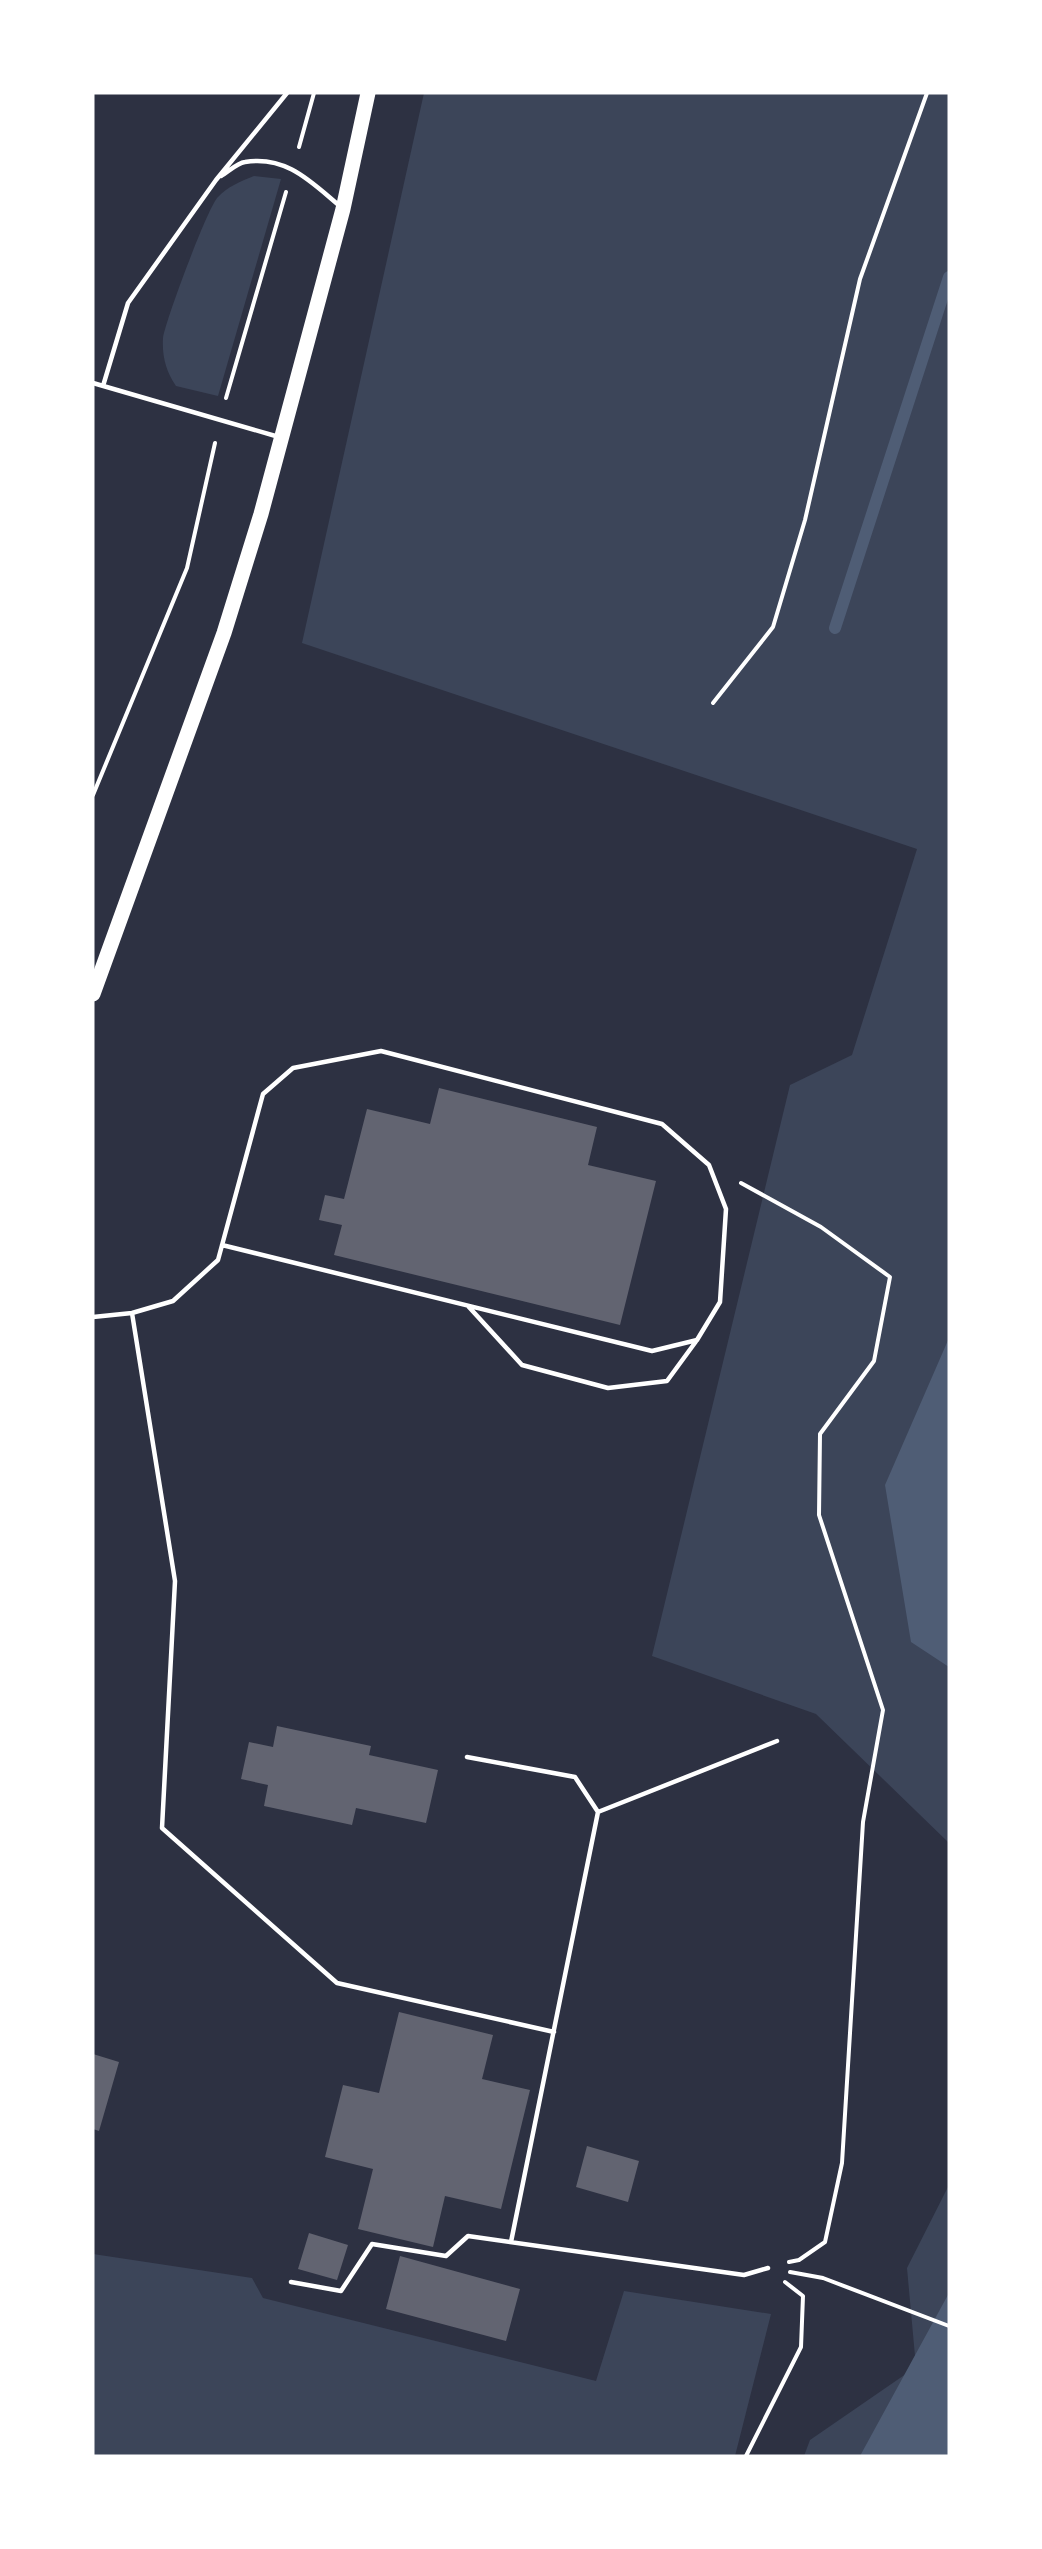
<svg xmlns="http://www.w3.org/2000/svg" width="1042" height="2549" font-family="'Public Sans',sans-serif">
<style>
.green{fill:#3c4559}
.water{fill:#4f5d75}
.lines{fill:none;stroke-linecap:round;stroke-linejoin:round}
.stream{stroke:#4f5d75;stroke-width:12}
.building{fill:#626471}
.path{stroke:#fff;stroke-width:4}
.service{stroke:#fff;stroke-width:4.5}
.primary{stroke:#fff;stroke-width:15}
</style>
<rect width="100%" height="100%" fill="#2d3142"/>
<path class="green" d="M424,93H949V1843L816,1714L652,1656L790,1085L852,1055L917,849L302,643Z
M254,176L281,179L218,396L176,386C166,371 162,357 163,338C165,322 208,206 218,197C227,187 241,181 254,176Z
M949,2185V2456H804L810,2440L916,2367L907,2268Z
M93,2254L252,2278L263,2298L596,2381L624,2291L771,2314L735,2456H93Z"/>
<path class="water" d="M949,1338V1667L911,1642L885,1485Z
M949,2293V2456H860Z"/>
<g class="lines">
<path class="stream" d="M835,628L949,277"/>
</g>
<path class="building" d="M439,1088L597,1127L588,1165L656,1181L620,1325L334,1255L342,1225L319,1220L325,1195L344,1199L367,1109L430,1124Z
M277,1726L371,1746L369,1755L438,1770L426,1823L356,1808L352,1825L264,1806L268,1785L241,1779L249,1742L273,1747Z
M399,2012L493,2035L482,2079L530,2090L501,2209L445,2196L433,2247L358,2229L373,2169L325,2157L343,2085L379,2093Z
M93,2054L119,2062L99,2131L93,2129Z
M587,2146L639,2161L628,2202L576,2187Z
M309,2233L348,2245L337,2280L298,2269Z
M400,2256L520,2289L506,2341L386,2309Z"/>
<g class="lines">
<path class="path" d="M299,147L314,93
M226,398L286,192
M713,703L773,627L805,520L860,279L927,93
M93,795L187,568L215,443
M741,1183L821,1227L890,1277L874,1361L820,1434L819,1515L883,1710L863,1822L842,2163L825,2242L799,2260L789,2262
M790,2272L823,2278L949,2326
M746,2456L801,2347L803,2296L785,2282"/>
<path class="service" d="M221,176C228,172 237,163 245,162C287,155 312,183 341,207
M93,383L279,437
M103,386L128,303L216,180L287,93
M468,1306L522,1365L608,1388L667,1381L697,1340
M132,1313L175,1581L162,1828L337,1983L554,2032
M93,1317L132,1313L173,1301L218,1260L263,1094L293,1068L381,1051L662,1124L709,1165L726,1209L720,1302L697,1340L652,1351L222,1245
M467,1757L575,1777L598,1812
M511,2242L598,1812L777,1741
M291,2282L341,2291L372,2244L446,2256L468,2236L744,2275L768,2268"/>
<path class="primary" d="M93,994L224,633L261,514L343,209L368,93"/>
</g>
<rect width="1042" height="2549" fill="none" stroke="#ffffff" stroke-width="189"/>
</svg>
